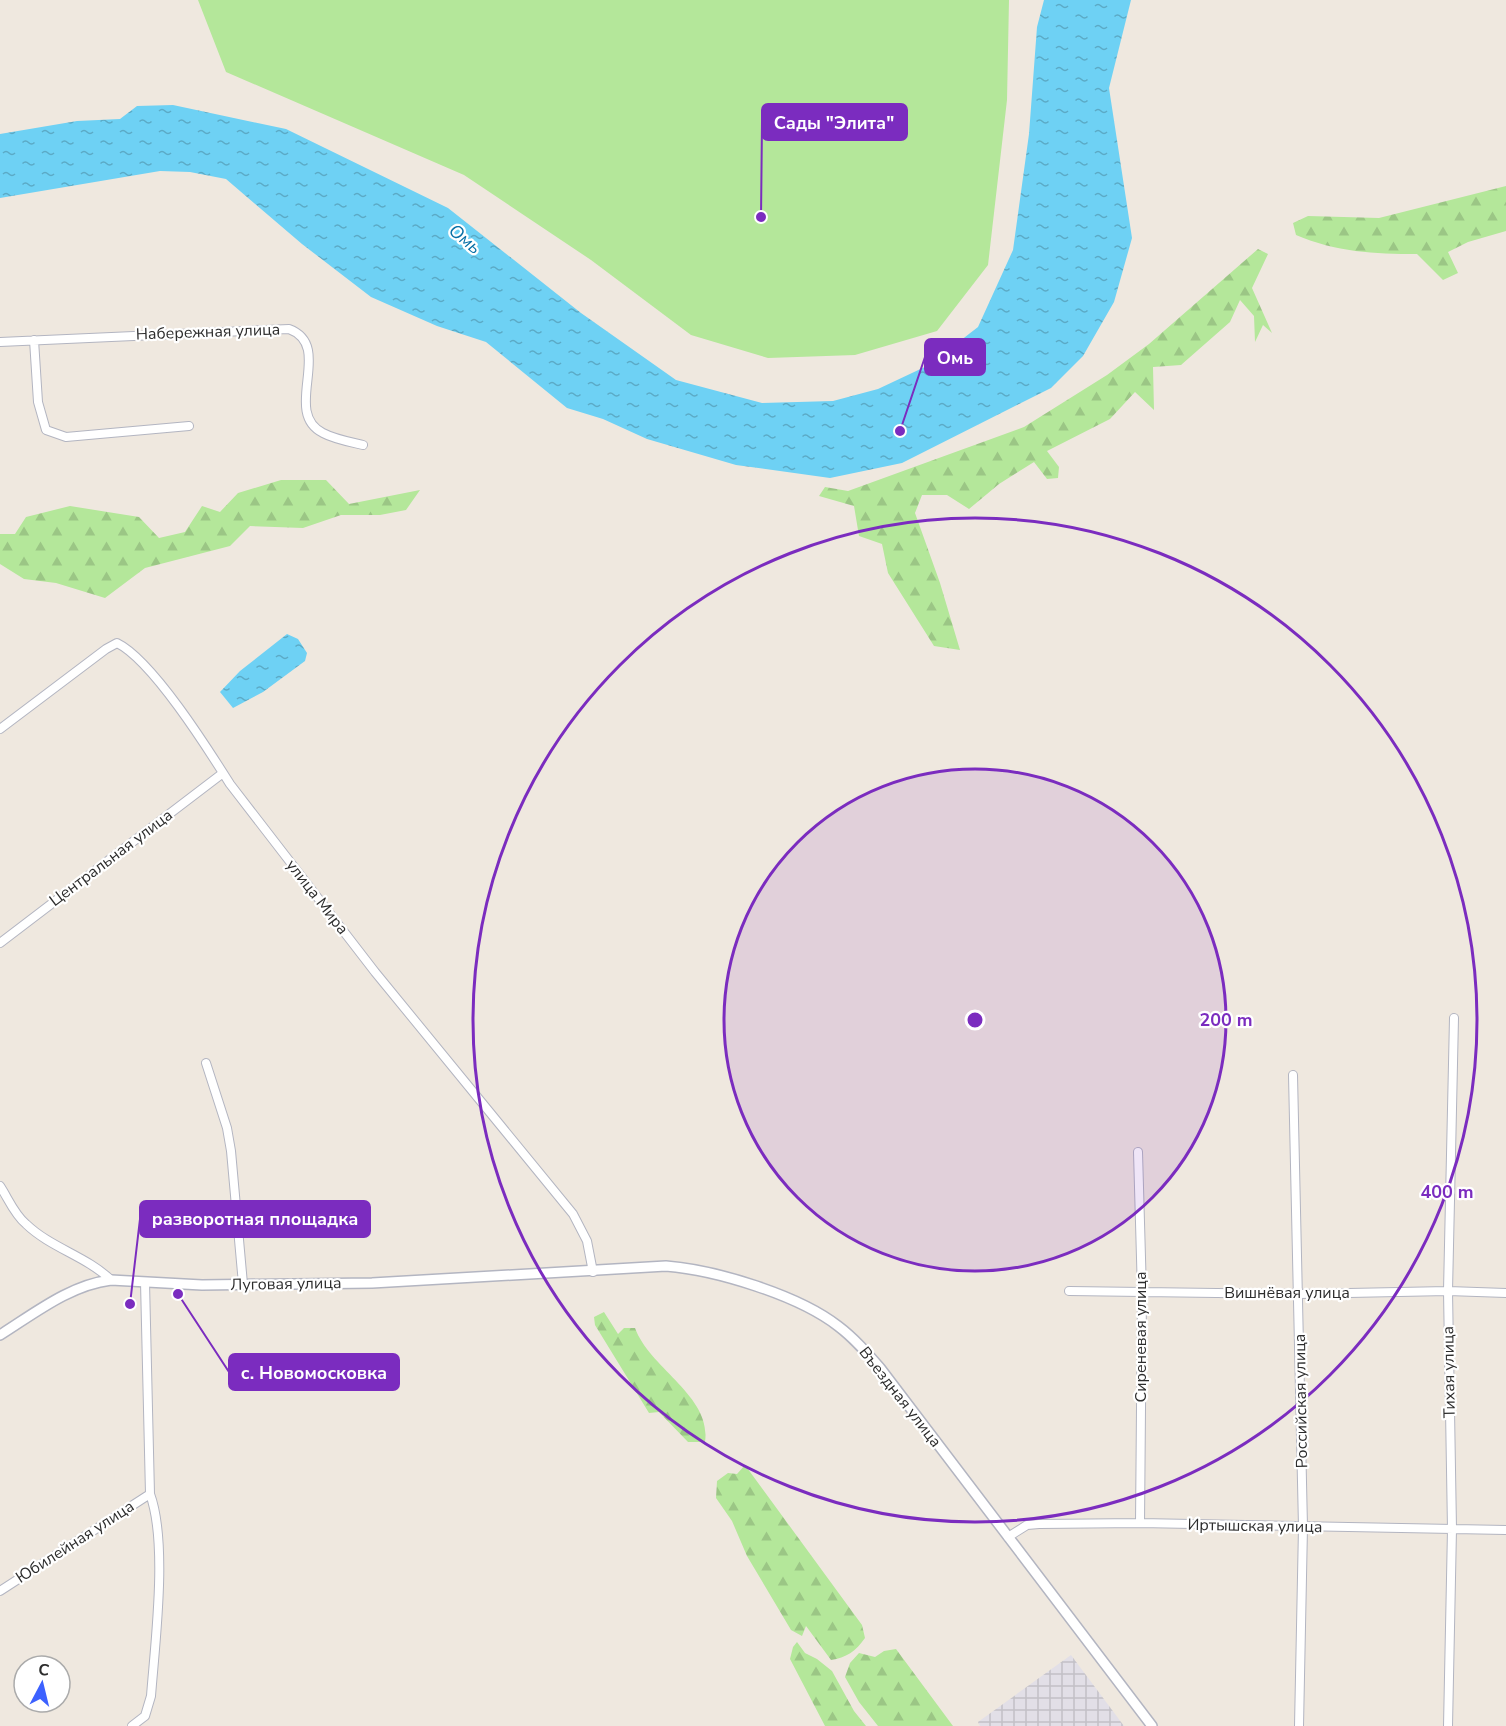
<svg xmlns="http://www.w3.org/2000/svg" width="1506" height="1726" font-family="'Nunito Sans',sans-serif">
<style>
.industrial{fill:url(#industrial-grid)}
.grass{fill:#b4e79a}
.forest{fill:url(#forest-firs)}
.water{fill:url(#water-ripples)}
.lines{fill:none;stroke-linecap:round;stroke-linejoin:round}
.minor-casing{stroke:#b3b5c1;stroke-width:10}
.tertiary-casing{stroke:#b3b5c1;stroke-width:12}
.minor{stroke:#fff;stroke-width:8}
.tertiary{stroke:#fff;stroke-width:9}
.ring{fill:none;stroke:#7b2cbf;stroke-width:3}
.labels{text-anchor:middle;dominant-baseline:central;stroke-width:4.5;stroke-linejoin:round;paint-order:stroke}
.street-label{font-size:16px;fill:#2d2d2d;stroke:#fff}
.water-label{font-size:18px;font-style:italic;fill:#0870a6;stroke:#fff}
.centre{fill:#7b2cbf;stroke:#fff;stroke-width:3}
.ring-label{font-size:18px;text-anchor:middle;font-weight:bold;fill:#7b2cbf;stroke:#fff;stroke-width:4.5;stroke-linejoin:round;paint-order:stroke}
.leader{fill:none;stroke:#7b2cbf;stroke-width:2}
.callout-dot{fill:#7b2cbf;stroke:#fff;stroke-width:2}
.callout{fill:#7b2cbf;stroke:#7b2cbf;stroke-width:2}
.callout-label{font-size:18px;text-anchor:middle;font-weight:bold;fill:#fff}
</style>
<defs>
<pattern id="industrial-grid" width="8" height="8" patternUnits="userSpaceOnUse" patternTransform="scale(1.5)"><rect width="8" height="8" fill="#e2dfe7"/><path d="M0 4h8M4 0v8" fill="none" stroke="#c2c0c6"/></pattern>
<pattern id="forest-firs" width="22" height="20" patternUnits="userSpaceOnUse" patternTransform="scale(1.5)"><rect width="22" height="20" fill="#b4e79a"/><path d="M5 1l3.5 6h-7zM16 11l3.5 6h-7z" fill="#9bc685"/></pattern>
<pattern id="water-ripples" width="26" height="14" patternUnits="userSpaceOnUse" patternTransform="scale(1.5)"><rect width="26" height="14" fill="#6ed1f4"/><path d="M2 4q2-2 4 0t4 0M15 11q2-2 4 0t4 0" fill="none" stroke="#5baac6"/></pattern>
</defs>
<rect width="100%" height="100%" fill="#efe8df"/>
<path class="industrial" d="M1071,1655L1124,1726H980L978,1722Z"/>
<path class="grass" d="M198,0H1009L1007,100L988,265L937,331L855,355L768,358L691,335L591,260L464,175L226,72Z"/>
<path class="forest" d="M1506,186V231L1468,242L1448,252L1458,273L1443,280L1417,254C1374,254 1336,252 1296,235L1293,223L1308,216L1379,218Z
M1258,249L1268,254L1252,288L1272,333L1263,325L1255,342L1254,316L1240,300L1230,322L1181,365L1153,367L1154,410L1135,392L1110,419L1047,451L1059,467L1058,478L1047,479L1034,462L999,484L969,509L947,495H922L915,513L940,583L960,650L934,646L888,573L882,544L859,536L854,506L819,496L825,487L848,491L1024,427L1107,375L1149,344Z
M281,480H326L349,504L420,490L406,510L380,515H341L303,528L250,526L230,546L145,568L105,598L56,583L24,579L0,564V534H15L26,517L70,506L139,517L159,538L185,532L202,506L220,512L238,493Z
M604,1312L618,1334L624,1328H635C650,1369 712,1396 705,1442H688L659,1412L649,1413L595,1325L594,1317Z
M745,1465L862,1625L865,1638C856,1651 846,1658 831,1660L806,1626L802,1636L791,1630L747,1556L732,1521L716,1498L717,1481L728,1473L737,1474Z
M797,1642L805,1653L817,1659L832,1671L854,1711L866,1726H825L790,1659L793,1647Z
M896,1649L953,1726H878L859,1702L845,1677L850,1663L859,1653L875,1657L884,1651Z"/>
<path class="water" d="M1044,0H1131L1109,88L1132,238L1114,302L1083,356L1051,388L902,463L830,478L736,465L647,439L603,419L567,408L486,342L437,326L371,297L302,244L226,179L190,172L160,171L0,198V134L77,121L120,119L137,106L173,105L286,129L448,208L581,313L676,380L762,403L833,401L878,389L929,365L978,327L1013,250L1029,134L1037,27Z
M287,634L298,639L307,653L305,661L263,692L233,708L220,692L240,671Z"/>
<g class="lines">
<g class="minor-casing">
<path id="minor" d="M34,340L38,402L46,430L66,437L189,426
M0,342L289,329C335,346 281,412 323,433C334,439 350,442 363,445
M0,729L106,649L117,643C152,660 208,749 230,784L375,972L573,1214L587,1241L593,1272
M0,943L223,773
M206,1063L227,1128L231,1151L243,1284
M1293,1075L1303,1527L1299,1726
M1138,1152L1142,1293L1140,1523
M0,1186C8,1198 14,1214 26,1224C51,1248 86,1256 111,1280
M1069,1291L1299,1294L1448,1291L1506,1293
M1008,1537L1027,1525L1039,1524L1140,1523L1506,1530
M0,1591L150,1494
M132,1726L145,1716L151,1696C155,1643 168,1543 150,1494L145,1282
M1448,1726L1452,1529L1448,1291L1454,1018"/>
</g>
<g class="tertiary-casing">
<path id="tertiary" d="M0,1335C35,1313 70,1285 111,1280L202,1285L372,1283L666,1266C716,1270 798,1295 838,1326C854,1338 867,1353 880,1368L1152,1726"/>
</g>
<use href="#minor" class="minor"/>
<use href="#tertiary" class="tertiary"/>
</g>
<circle cx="975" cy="1020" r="251" fill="#7b2cbf" fill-opacity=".12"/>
<g class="ring">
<circle cx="975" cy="1020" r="251"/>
<circle cx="975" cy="1020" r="502"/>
</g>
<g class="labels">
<g class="street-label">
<text transform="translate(208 332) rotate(-2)">Набережная улица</text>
<text transform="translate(111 858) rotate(-37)">Центральная улица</text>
<text transform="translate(317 897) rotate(52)">улица Мира</text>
<text transform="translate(286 1284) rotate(-1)">Луговая улица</text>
<text x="1287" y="1293">Вишнёвая улица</text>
<text transform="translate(1141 1337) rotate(-90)">Сиреневая улица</text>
<text transform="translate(1449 1372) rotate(-91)">Тихая улица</text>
<text transform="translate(900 1397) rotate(52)">Въездная улица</text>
<text transform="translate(1301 1401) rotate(-91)">Российская улица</text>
<text transform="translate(1255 1526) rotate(1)">Иртышская улица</text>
<text transform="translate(75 1542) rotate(-33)">Юбилейная улица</text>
</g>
<g class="water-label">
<text transform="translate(465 239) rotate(40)">Омь</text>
</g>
</g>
<circle cx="975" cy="1020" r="9" class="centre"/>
<g class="ring-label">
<text x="1226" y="1026">200 m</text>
<text x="1447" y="1198">400 m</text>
</g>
<path class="leader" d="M761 217L762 122M900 431L925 357M130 1304L140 1219M178 1294L229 1372"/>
<g class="callout-dot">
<circle cx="761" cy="217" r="6"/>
<circle cx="900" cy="431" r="6"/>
<circle cx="130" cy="1304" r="6"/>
<circle cx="178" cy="1294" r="6"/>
</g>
<g class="callout">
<rect x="762" y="104" width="145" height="36" rx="6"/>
<rect x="925" y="339" width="60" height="36" rx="6"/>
<rect x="140" y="1201" width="230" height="36" rx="6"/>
<rect x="229" y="1354" width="170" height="36" rx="6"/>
</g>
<g class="callout-label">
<text x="834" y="129">Сады "Элита"</text>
<text x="955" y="364">Омь</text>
<text x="255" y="1225">разворотная площадка</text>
<text x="314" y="1379">с. Новомосковка</text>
</g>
<g transform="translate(42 1684) rotate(7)"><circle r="28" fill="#ffffff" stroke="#ababab" stroke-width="1.5"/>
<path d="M0-4.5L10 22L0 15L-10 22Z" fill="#3c61ff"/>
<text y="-9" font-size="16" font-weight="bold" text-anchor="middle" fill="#2d2d2d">С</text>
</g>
</svg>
